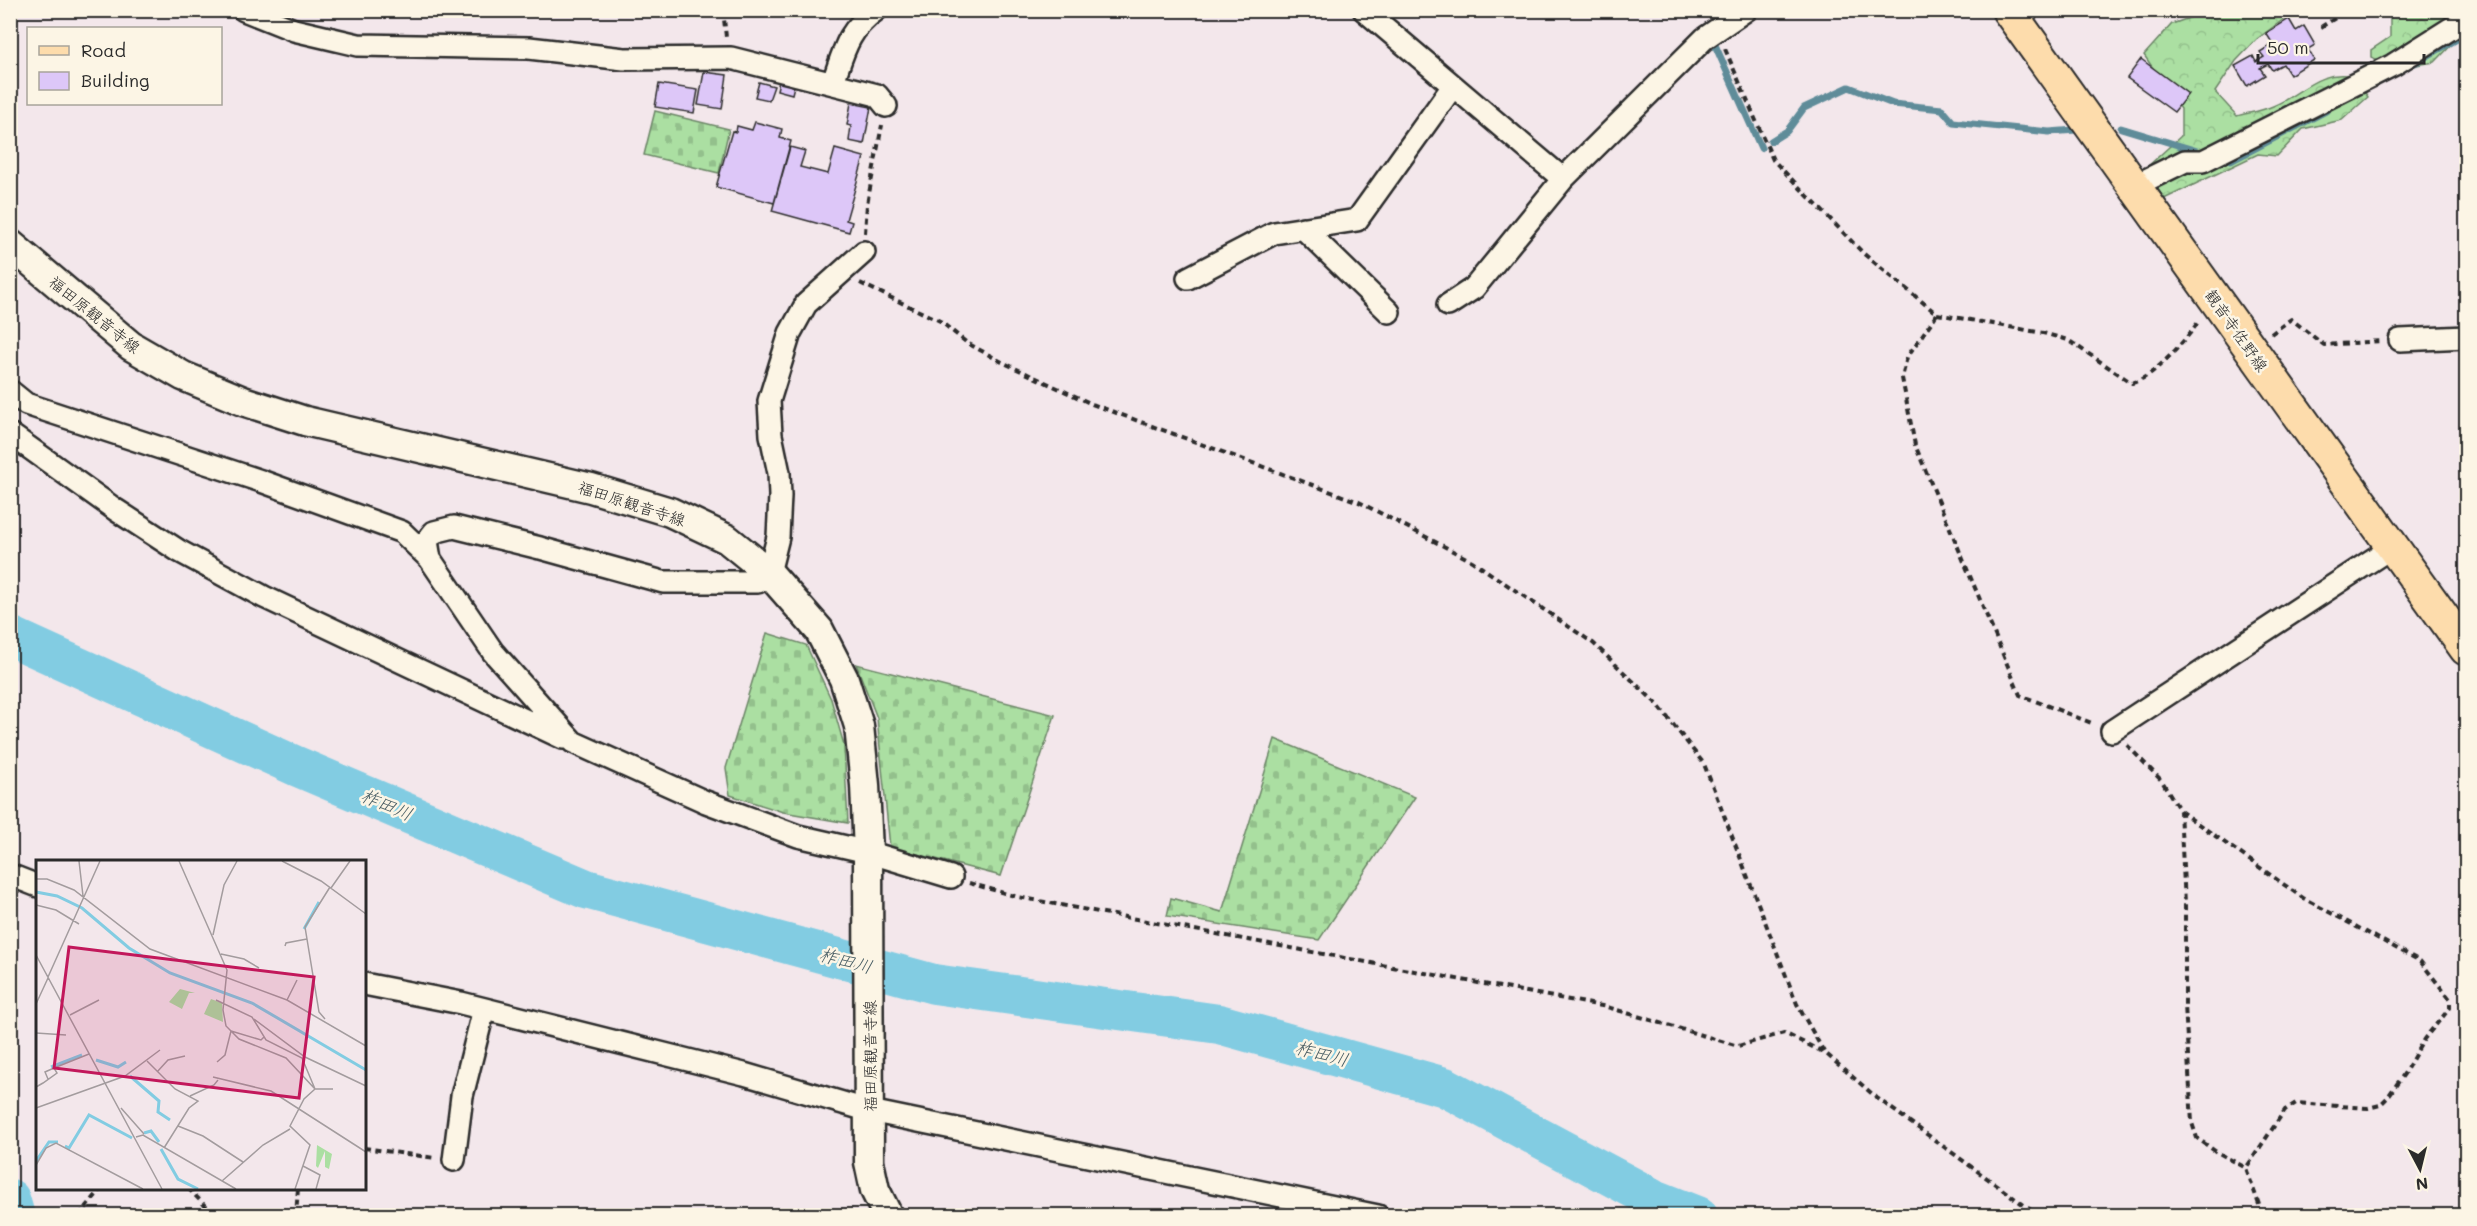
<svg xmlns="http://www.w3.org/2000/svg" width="2477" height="1226" font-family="Mali,'Klee One',sans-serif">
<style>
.forest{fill:url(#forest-crowns);stroke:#6b8566;stroke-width:1.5}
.cemetery{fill:url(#cemetery-stones);stroke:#6b8566;stroke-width:1.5}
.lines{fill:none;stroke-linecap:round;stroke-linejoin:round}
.stream{stroke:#5f8c99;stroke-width:7}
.river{stroke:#82cce2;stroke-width:40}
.building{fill:#ddc7f8;stroke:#2b2b2b;stroke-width:1.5}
.minor-casing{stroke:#2b2b2b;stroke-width:26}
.secondary-casing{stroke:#2b2b2b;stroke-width:33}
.primary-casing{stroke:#2b2b2b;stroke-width:36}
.path{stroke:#2b2b2b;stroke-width:4;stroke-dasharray:6 4.5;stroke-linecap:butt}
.minor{stroke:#fcf5e5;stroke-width:21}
.secondary{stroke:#fcf5e5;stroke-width:28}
.primary{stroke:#fddcac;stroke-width:32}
.labels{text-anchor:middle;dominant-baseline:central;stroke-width:5;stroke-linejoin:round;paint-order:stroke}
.street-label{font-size:16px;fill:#2b2b2b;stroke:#fcf5e5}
.water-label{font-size:18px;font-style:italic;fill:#455b62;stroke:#fcf5e5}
.inset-river{fill:none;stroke:#82cce2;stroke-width:3}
.inset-road{fill:none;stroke:#a39c9e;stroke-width:1.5}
.view{fill:#c2185b;fill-opacity:0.15;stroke:#c2185b;stroke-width:3}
.inset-edge{fill:none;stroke:#2b2b2b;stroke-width:3}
</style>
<defs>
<pattern id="forest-crowns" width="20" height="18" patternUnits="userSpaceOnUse" patternTransform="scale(1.5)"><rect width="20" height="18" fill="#abdfa2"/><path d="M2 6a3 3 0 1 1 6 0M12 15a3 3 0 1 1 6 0" fill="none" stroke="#93c08c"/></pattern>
<pattern id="cemetery-stones" width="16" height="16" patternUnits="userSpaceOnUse" patternTransform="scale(1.5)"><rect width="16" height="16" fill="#abdfa2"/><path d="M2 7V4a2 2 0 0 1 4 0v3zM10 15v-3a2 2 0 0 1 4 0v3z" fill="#93c08c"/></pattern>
</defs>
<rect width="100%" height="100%" fill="#f3e7eb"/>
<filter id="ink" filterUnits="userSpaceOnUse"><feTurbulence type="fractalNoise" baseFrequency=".0167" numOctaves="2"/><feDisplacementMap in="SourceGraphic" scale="12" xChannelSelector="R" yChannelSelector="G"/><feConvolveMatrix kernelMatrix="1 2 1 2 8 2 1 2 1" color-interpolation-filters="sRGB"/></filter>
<g filter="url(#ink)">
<path class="forest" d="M2209,11H2295L2257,39L2236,61L2215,92L2237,116C2248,113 2262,111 2273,106C2302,94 2318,69 2353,76L2368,97L2342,120L2303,129L2277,156L2258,154L2164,199L2145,169L2181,136V109L2144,55L2172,24Z
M2390,11H2463L2465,31L2435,62L2397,68L2371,57V50L2390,37Z"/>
<path class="cemetery" d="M655,111L729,129L719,173L644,155Z
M767,633L806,645L831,699L844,745L848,823L783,812L730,795L726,768Z
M856,664L1055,715L1001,876L890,847L877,718Z
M1275,739L1415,797L1319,940L1167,916L1171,898L1222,912Z"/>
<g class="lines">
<path class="stream" d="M1715,10L1717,11
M1715,45L1761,148
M2415,63L2466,34
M2121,128L2204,153
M1771,141L1787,131L1804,108L1849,87L1893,104L1942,109L1953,122L2049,132L2076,130
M2221,158L2231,161L2326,111"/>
<path class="river" d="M10,636L296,766L586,889L934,984L1219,1024L1445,1087L1652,1198L1698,1216
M10,1199L15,1216"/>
</g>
<path class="building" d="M2289,19L2296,31L2304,26L2315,45L2308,49L2314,60L2290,75L2283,64L2272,70L2268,64L2260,68L2265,75L2247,86L2235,66L2253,56L2256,62L2264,57L2260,52L2273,44L2266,33Z
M2141,59L2188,94L2174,112L2127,78Z
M704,72L727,75L722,109L698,105Z
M779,81L794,86L792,94L777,90Z
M759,82L774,86L769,100L755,97Z
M659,84L698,90L694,113L655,107Z
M851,103L871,107L864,144L849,141L851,126L847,125Z
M755,122L782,129L780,138L791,141L774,203L716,187L732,131L736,132L737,126L752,130Z
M790,147L805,151L800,167L828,174L835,149L864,157L846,220L852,222L849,232L772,211Z"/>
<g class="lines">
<g class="minor-casing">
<path id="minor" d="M244,10L294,30L358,45L529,48L624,59L731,58L877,95L886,106
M1364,10L1563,179
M833,82C844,51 847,31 876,10
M2134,186L2185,161H2203L2393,65L2466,19
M1303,228L1389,312
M1188,278L1274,233L1357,220L1453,86
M1448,305L1474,288L1563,179L1705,38L1746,10
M2400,340L2466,337
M10,391L26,404L261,481L402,532L430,559L493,652L573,742L706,802L798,836L868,852L951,877
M10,434L116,510L179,551L264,597L563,738
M430,559L427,541L434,532L454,527L540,548L663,582H758L769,573L778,537L780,496L779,473L771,435L769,401L790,333L806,304L864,252
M2112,731L2392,547
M10,875L38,886
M364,984L461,1003L744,1074L870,1111L1378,1216
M454,1160L462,1096L484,1009"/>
</g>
<g class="secondary-casing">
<path id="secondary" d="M10,244L131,346L183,376L243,401L305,421L591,488L670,512L727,539L769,573L819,630L844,679L859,726L865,785L868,852L869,1162L875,1190L888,1216"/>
</g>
<g class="primary-casing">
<path id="primary" d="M2008,10L2466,649"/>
</g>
<path class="path" d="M723,10L726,37
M2321,27L2348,10
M1725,49L1773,160L1864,254L1937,314L1907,357L1902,378L1915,445L2020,695L2094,724
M865,233L867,204L882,125
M860,283L940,321L967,343L1002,362L1092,404L1359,502L1472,561L1593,643L1657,704L1704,764L1797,1004L1824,1052L1877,1098L2039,1216
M1937,314L2043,333L2068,340L2132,383C2153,378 2186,340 2199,321
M2271,334L2291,319L2324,345L2381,341
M2127,745L2162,781L2180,811L2185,903V1005L2192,1123L2197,1138L2215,1151L2246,1168L2263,1216
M2180,811L2303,898L2420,961L2450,999V1008L2424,1039L2404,1074L2387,1098L2380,1105L2368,1108L2296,1103L2285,1110L2246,1168
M969,883L1018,897L1607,1007L1738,1046L1784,1033L1823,1052
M364,1148L435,1158
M188,1188L215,1216
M79,1216L102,1188
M296,1216L298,1188"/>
<use href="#minor" class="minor"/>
<use href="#secondary" class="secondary"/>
<use href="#primary" class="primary"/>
</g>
</g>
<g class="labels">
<g class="street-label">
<text transform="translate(95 314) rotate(39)">福田原観音寺線</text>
<text transform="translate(2237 330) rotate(55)">観音寺佐野線</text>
<text transform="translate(632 503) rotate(18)">福田原観音寺線</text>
<text transform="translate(869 1056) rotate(-90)">福田原観音寺線</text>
</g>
<g class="water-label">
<text transform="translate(387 804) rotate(23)">柞田川</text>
<text transform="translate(846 960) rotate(15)">柞田川</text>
<text transform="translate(1322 1053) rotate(15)">柞田川</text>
</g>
</g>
<g transform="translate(36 860)">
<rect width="330" height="330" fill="#f3e7eb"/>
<path d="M281,285L296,294L293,309L289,307V291L282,308L280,306Z" fill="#abdfa2"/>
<path d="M144,129L159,133H153L146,149L133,142ZM175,139L186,143L187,162L168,154Z" fill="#abdfa2"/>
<path class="inset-river" d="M0,32L21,36L46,48L93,88L134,113L216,143L330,210M268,69L283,42M60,200L82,207L90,202M15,207L46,195M94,216L123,241L122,252L134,260M108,273L115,271L123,282M29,286L33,288L53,255L96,278M125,289L142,319L162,329M0,301L13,282H22"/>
<path class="inset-road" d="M43,1L47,36M143,1L191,110L187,150L190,166L203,179L250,198L279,229L268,239L254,266L274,285L259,329M246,1L285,21L330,54M0,19H11L38,30L114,89L251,140L330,186M295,28L314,1M0,45L20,50L43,64M177,75L188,25L201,1M249,86L250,83L271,79M185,94L208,99L223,108M0,95L126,329M12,117L64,1M180,140L216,157L230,180L266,198L279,229H297M251,140L261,120M0,144L12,118M34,155L63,140M218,159L269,197L330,226M289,159L283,152L269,67L294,27M0,173L30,175M111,201L139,229L162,241L153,248L128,288M181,202L189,195L195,171L225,180L228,177M18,208L53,194M121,212L132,200L149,196M177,217L235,231L330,292M0,227L7,223L21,213L18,208L9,212L12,219M154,236L178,225L182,220M0,248L89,216L124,190M85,248L108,274M142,266L167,276L207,302M100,277L107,275L200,329M0,305L10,288L20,283L107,329M267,306L284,315L280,329M186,321L227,285L254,269"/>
<path class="view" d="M33,87L278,117L263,238L18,208Z"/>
<rect width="330" height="330" class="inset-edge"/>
</g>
<rect width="2477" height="1226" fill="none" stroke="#fcf5e5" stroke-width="36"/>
<rect x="18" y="18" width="2441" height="1190" fill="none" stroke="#2b2b2b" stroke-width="2" filter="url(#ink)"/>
<rect x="27" y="27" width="195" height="78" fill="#fcf5e5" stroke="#a8a49b" stroke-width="1.5"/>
<rect x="39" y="46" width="30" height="9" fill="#fddcac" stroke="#a8a49b" stroke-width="1.5"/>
<text x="81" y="57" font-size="18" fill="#2b2b2b">Road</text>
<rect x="39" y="72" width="30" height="18" fill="#ddc7f8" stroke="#a8a49b" stroke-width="1.5"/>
<text x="81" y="87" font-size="18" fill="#2b2b2b">Building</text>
<g transform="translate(2420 1169) rotate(173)" stroke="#fcf5e5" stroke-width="4.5" paint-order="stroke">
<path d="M0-4.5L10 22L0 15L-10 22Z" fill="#2b2b2b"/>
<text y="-9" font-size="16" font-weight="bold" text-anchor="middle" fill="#2b2b2b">N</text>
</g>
<path d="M2258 54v9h166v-9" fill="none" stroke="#2b2b2b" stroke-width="3"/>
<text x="2267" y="54" font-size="18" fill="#2b2b2b" stroke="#fcf5e5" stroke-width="4.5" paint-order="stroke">50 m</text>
</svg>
